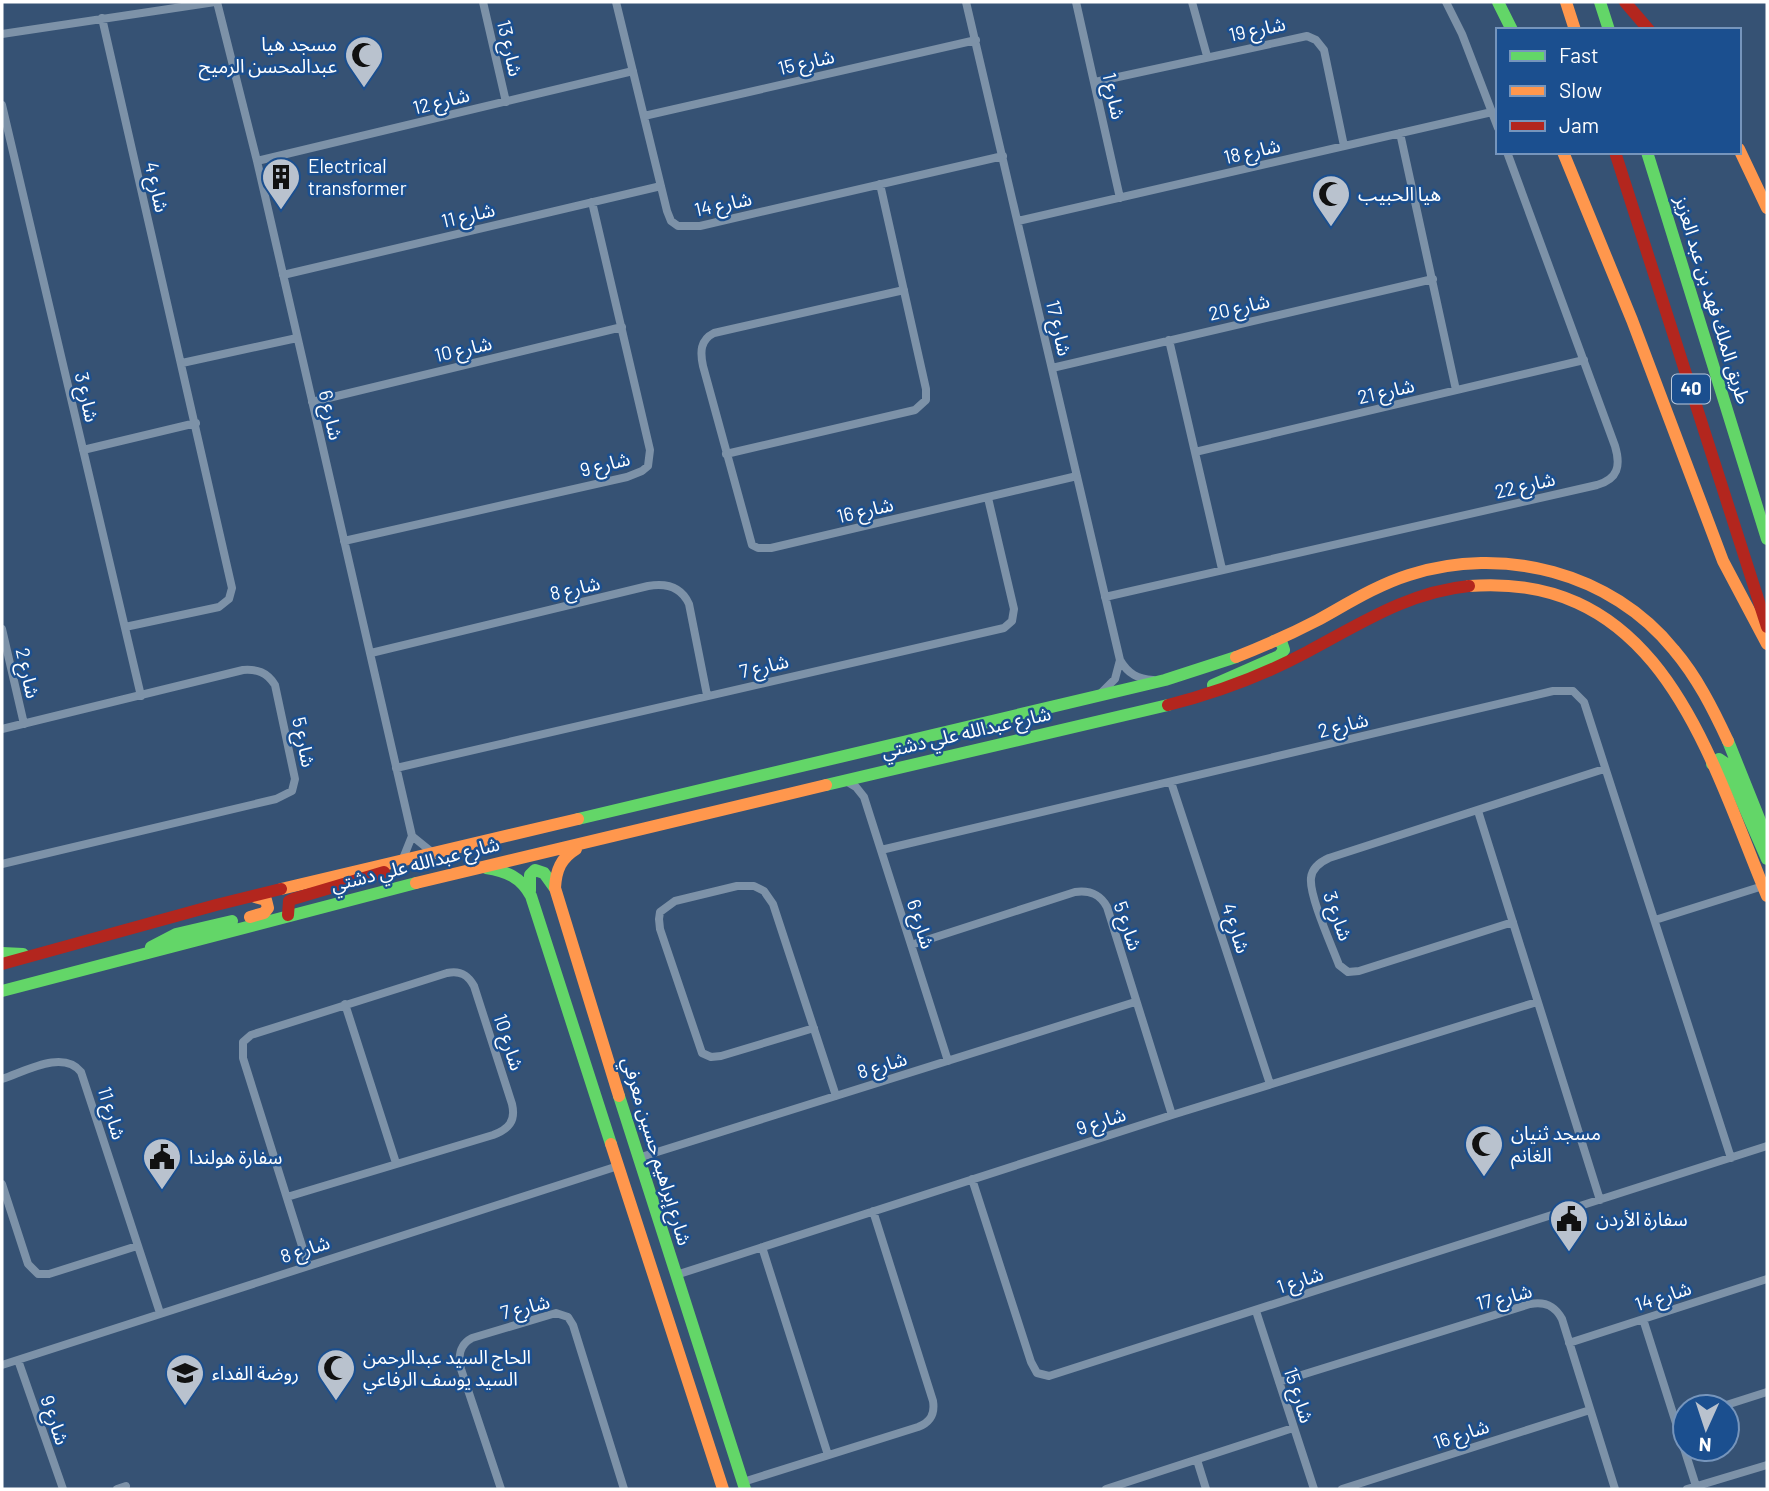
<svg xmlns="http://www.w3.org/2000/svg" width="1769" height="1491" font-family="Barlow,'Noto Sans Arabic',sans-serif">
<rect width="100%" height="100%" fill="#365274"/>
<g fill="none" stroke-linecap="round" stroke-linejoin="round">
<path stroke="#7d92a8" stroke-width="8" d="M217 2 257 161 412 836 402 861
M483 2 506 102
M616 2 667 211 671 221 678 226H700L1003 156
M966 2 1120 660C1128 674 1138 679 1153 680
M1076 2 1120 198
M1192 2 1207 56
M1446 2 1462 34 1498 128
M102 18 232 588 229 599 219 607 125 627
M2 34 215 2
M1095 82 1307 36 1316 40 1324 50 1344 146
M2 105 141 696
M644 116 976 40
M1400 133 1456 390
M257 161 633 71
M1018 221 1492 112
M283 275 661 186
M904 290 714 333C700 340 700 352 703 366L752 545 758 548H771L1077 476
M1169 340 1222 569
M182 363 297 338
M1052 368 1433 279
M312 402 622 327
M83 450 196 423
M1195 452 1584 360
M726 454 915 410 926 400V389L880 184
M344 541 627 477 642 471 648 466 650 450 592 202
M1105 597 1597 485C1618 479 1621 466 1615 446L1507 152
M2 629 24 724
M371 653 648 586C665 583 681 586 689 604L707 695
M1101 693 1115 679 1120 660
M2 729 243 670C257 669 267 672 275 685L295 779 292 791 276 799 2 864
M396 768 1004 628 1012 621 1014 609 988 498
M846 781 856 787 864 797 948 1061
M1171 782 1270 1084
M1478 811 1600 1200
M412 836 433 853
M881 850 1553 691H1573L1584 702 1731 1158
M1655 920 1763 886
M1513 922 1359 971 1348 972 1339 965C1332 946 1309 896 1311 878 1312 868 1320 862 1329 858L1604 769
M911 945 1075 892C1090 890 1100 894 1107 907L1172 1115
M345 1004 396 1163
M814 1028 721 1056 711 1057 702 1053 660 929 659 919 660 912 675 901 737 886H754L764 891 773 904 836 1096
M2 1079C24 1072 63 1049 81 1072L160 1313
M638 1158 1135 1002
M972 1179 1031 1362 1037 1373 1049 1376 1767 1146
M2 1184 28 1264 38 1274H49L137 1246
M287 1197 493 1135C509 1129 516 1121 512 1104L474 986C468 975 460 970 447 973L251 1035 243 1042V1058L308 1265
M762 1247 828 1455
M676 1275 1172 1115 1537 1002
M1256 1311 1314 1489
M1643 1319 1696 1486
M1569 1343 1767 1279
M18 1360 63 1489
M2 1365 618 1166
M1279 1382 1530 1304C1545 1301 1555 1306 1562 1319L1615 1489
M1720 1407 1767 1392
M1197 1460 1206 1489
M743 1482 918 1427C931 1422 935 1414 933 1401L873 1211
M117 1489 126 1486
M501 1489 461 1369C458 1356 459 1345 472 1338L556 1313 568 1317 573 1325 624 1489
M1106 1489 1293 1428
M1342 1489 1590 1410
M1687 1489 1767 1465"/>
<path stroke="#63d668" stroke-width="12" d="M1498 2 1512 30
M1600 2 1609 30
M1647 152 1767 539
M1213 685 1279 656 1284 650 1281 641H1274
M1728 741 1767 838
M1712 764 1719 759 1725 763 1767 859
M826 785 1168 705
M578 819 1165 680 1236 657
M486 868C506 871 521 877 531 896L611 1144
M530 891V875L535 870 544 873 554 887
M151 947 176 934 232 921
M2 953 23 954
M2 991 416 883
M619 1096 745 1489"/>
<path stroke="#ff974d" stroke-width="12" d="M1566 2 1575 30
M1739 149 1767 208
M1563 152 1632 320 1723 561 1767 644
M1469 586C1661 571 1708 754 1767 896
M1236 657C1264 646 1291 634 1318 620 1347 604 1377 585 1409 575 1503 545 1611 572 1674 650 1697 677 1713 709 1728 741
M576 849C561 858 556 870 555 888L619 1096
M416 883 826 785
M281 889 578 819
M250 917 264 913 268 908 266 900 255 897
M611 1144 723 1489"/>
<path stroke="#b3261e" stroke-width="12" d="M1625 2 1649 30
M1615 152 1767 627
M1168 705C1216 693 1264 675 1307 652 1360 624 1408 592 1469 586
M288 915 289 901 293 899 384 872
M2 964 216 905 281 889"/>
</g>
<defs>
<symbol id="mosque-pin" viewBox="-11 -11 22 30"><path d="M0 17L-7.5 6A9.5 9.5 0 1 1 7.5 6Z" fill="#b9c2ce" stroke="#1b4f8f"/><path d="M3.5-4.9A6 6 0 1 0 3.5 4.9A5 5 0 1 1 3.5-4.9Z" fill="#111"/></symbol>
<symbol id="building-pin" viewBox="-11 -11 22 30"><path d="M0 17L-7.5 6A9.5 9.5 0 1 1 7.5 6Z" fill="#b9c2ce" stroke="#1b4f8f"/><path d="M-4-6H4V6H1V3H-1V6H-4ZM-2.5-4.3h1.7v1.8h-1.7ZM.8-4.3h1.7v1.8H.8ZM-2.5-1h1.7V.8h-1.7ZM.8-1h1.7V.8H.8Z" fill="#111"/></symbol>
<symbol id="civic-pin" viewBox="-11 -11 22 30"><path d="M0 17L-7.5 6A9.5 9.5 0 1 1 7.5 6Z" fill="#b9c2ce" stroke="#1b4f8f"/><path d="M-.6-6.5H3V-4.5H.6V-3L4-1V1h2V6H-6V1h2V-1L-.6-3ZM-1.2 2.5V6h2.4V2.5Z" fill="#111"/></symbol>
<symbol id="school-pin" viewBox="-11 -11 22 30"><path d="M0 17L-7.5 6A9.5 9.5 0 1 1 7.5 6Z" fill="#b9c2ce" stroke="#1b4f8f"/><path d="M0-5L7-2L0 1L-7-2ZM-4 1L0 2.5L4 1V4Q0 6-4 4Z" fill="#111"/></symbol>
</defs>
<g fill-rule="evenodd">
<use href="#mosque-pin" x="342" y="33" width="44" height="60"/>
<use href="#building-pin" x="259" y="155" width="44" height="60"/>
<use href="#mosque-pin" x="1309" y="172" width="44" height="60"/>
<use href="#mosque-pin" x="1462" y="1122" width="44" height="60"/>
<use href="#civic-pin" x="140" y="1135" width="44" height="60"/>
<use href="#civic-pin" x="1547" y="1197" width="44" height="60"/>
<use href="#mosque-pin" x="314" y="1346" width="44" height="60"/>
<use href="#school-pin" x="163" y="1351" width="44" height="60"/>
</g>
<g text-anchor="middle" stroke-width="5" stroke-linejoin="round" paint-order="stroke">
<rect fill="#1b4f8f" stroke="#bbcadd" stroke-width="2" x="1672" y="374.5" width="38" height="29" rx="5"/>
<g font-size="18" font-weight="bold" fill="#fff">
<text x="1691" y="395">40</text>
</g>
<g font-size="19" fill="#fff" stroke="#1b4f8f">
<text transform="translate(1257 29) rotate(-12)" y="7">شارع 19</text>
<text transform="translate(510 48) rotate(77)" y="7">شارع 13</text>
<text transform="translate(806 62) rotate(-13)" y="7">شارع 15</text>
<text transform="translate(1114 96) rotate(78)" y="7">شارع 1</text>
<text transform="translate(441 101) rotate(-14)" y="7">شارع 12</text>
<text transform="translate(1252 151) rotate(-13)" y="7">شارع 18</text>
<text transform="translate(157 187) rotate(77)" y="7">شارع 4</text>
<text transform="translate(723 204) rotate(-12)" y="7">شارع 14</text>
<text transform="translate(468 215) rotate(-13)" y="7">شارع 11</text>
<text transform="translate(1713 300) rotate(73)" y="7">طريق الملك فهد بن عبد العزيز</text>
<text transform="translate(1239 307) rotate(-13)" y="7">شارع 20</text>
<text transform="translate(1059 328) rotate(77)" y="7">شارع 17</text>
<text transform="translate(463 349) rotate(-13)" y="7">شارع 10</text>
<text transform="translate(1386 391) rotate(-13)" y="7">شارع 21</text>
<text transform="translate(87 397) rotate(77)" y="7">شارع 3</text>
<text transform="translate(331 415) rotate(77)" y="7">شارع 6</text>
<text transform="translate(605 464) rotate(-14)" y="7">شارع 9</text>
<text transform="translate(1525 485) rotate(-13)" y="7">شارع 22</text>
<text transform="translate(865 510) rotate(-13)" y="7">شارع 16</text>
<text transform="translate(575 588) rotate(-13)" y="7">شارع 8</text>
<text transform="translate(764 666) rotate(-13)" y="7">شارع 7</text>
<text transform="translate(28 673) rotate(77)" y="7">شارع 2</text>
<text transform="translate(1343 725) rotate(-14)" y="7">شارع 2</text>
<text transform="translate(966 732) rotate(-13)" y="7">شارع عبدالله علي دشتي</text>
<text transform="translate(304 742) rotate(78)" y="7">شارع 5</text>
<text transform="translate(415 864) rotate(-14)" y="7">شارع عبدالله علي دشتي</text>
<text transform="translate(1338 916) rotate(70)" y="7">شارع 3</text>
<text transform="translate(921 924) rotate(72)" y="7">شارع 6</text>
<text transform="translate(1128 926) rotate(71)" y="7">شارع 5</text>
<text transform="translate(1236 928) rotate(72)" y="7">شارع 4</text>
<text transform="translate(509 1042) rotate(72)" y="7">شارع 10</text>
<text transform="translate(882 1065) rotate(-17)" y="7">شارع 8</text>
<text transform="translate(112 1113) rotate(73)" y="7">شارع 11</text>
<text transform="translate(1101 1121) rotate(-18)" y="7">شارع 9</text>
<text transform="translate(657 1151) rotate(73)" y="7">شارع إبراهيم حسين معرفي</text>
<text transform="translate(305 1249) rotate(-18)" y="7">شارع 8</text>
<text transform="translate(1300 1280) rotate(-18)" y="7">شارع 1</text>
<text transform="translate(1663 1296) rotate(-18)" y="7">شارع 14</text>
<text transform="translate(1504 1297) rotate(-14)" y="7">شارع 17</text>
<text transform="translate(525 1307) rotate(-14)" y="7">شارع 7</text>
<text transform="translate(1299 1395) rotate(72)" y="7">شارع 15</text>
<text transform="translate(55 1420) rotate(71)" y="7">شارع 9</text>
<text transform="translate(1461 1434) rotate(-18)" y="7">شارع 16</text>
</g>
<g font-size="19" fill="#fff" stroke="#1b4f8f" text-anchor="start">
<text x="337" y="51" text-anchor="end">مسجد هيا<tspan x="337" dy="22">عبدالمحسن الرميح</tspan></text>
<text x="308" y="173">Electrical<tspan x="308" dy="22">transformer</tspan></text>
<text x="1358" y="201">هيا الحبيب</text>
<text x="1511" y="1140">مسجد ثنيان<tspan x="1511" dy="22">الغانم</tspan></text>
<text x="189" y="1164">سفارة هولندا</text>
<text x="1596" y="1226">سفارة الأردن</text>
<text x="363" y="1364">الحاج السيد عبدالرحمن<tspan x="363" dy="22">السيد يوسف الرفاعي</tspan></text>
<text x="212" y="1380">روضة الفداء</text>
</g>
</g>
<rect width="1769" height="1491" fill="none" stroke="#ffffff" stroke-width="7"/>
<rect x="1496" y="28" width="245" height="126" fill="#1b4f8f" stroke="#7695bc" stroke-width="2"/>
<rect x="1510" y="51" width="35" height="10" fill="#63d668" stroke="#7695bc" stroke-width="2"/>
<text x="1559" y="63" font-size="21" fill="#ffffff">Fast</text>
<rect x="1510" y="86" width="35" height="10" fill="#ff974d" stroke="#7695bc" stroke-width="2"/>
<text x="1559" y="98" font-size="21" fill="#ffffff">Slow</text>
<rect x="1510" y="121" width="35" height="10" fill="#b3261e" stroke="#7695bc" stroke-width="2"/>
<text x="1559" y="133" font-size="21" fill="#ffffff">Jam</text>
<g transform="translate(1706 1428) rotate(183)"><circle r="33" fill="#1b4f8f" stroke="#7695bc" stroke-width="2"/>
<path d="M0-5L12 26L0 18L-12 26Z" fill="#b9c2ce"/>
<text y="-10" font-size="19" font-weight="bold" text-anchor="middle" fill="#ffffff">N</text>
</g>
</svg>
